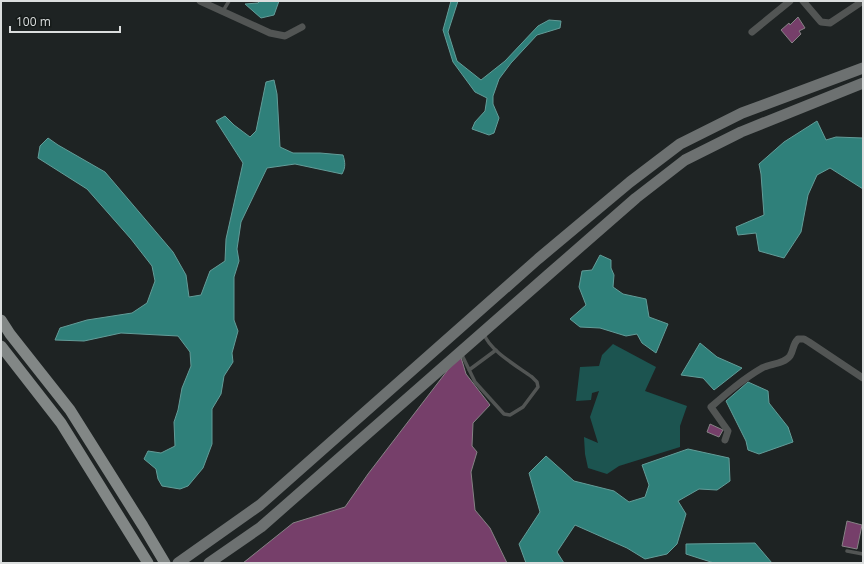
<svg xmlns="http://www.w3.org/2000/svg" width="864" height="564" font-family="'Open Sans',sans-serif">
<rect width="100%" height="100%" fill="#1e2323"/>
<path fill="#1c5450" d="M613 344 656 367 645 391 687 406 680 426V447L619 466 607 474 588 468 585 454 584 437 598 443 590 417 599 391 592 393 591 400 576 401 580 367 599 366 602 355Z"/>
<path fill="#2f807a" stroke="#639c98" d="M260 1H279L274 15 261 18 245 4 258 3Z
M451 1H458L448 32 457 61 481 80 505 61 538 26 549 20 561 21 560 28 537 35 511 63 499 79 493 96V104L499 118 494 133 489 135 472 129 475 122 485 111 487 98 475 92 453 62 443 30Z
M274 80 277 94 280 147 293 153H320L343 155C345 162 346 167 342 174L295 164 267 168 241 222 237 249 239 261 234 277V320L238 331 232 353 233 362 224 376 221 394 212 409V444L203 468 188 486 180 489 162 486 158 479 156 469 144 459 148 451 161 453 175 446 174 422 178 410 182 388 191 366 190 352 178 336 121 333 84 341 55 340 60 328 87 320 132 313 147 303 155 281 152 266 131 239 87 189 38 158 40 146 48 138 58 145 105 172 173 252 186 275 189 297 201 295 210 271 225 261 226 239 243 163 216 121 225 116 234 125 250 137 256 131 266 82Z
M817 121 826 140 836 137 863 138V189L830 168 817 175 808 195 801 232 784 258 759 251 756 233 738 235 736 227 764 215 761 174 759 164 784 142Z
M600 255 611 260V268L614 275 613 287 623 294 646 299 649 317 668 324 656 353 642 343 637 334 626 336 600 328 580 327 570 319 586 305 579 287 582 271 592 270Z
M700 343 717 357 742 368 714 390 703 378 681 375Z
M748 382 768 391 769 403 788 427 793 442 759 454 748 450 746 441 726 401Z
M688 449 729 458 730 481 717 490 699 489 678 501 686 514 677 544 667 554 645 559 627 548 575 525 557 552 564 563H526L519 544 540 512 529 473 546 456 574 481 614 491 629 502 645 497 649 485 642 465Z
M755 543 772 563H714L686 554V544Z"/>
<path fill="#763f6a" stroke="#868285" d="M798 17 805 28 799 31 801 34 792 43 781 30 789 23 790 25Z
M460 354 466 374 490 405 473 423 472 446 477 452 471 472 475 510 490 528 507 563H243L293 523 345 507 368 474Z
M710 424 723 430 719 437 707 432Z
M847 521 862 525 857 549 842 546Z"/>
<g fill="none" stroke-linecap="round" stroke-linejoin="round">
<path stroke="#525554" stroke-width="3.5" d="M223 11 229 1
M461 353 475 382 504 414 510 415 523 407 538 387 537 382 532 377C517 366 490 351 484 334
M469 370 496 350
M847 551 863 554"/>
<path stroke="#525554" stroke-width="7" d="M200 1 270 33 285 36 302 27
M803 1 821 22 830 23 863 1
M752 32 790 1
M725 440 728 431 711 407C727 393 743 379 762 368 770 364 784 364 790 356 794 350 792 345 798 339H804L809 342 863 378"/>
<path stroke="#6d7171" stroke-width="11" d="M178 563 260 505 538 259 630 182 680 144 742 113 863 68
M209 563 261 527 548 275 636 198 685 160 741 132 863 83"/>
<path stroke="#828786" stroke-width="11" d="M1 320 10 334 70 410 143 526 165 563
M1 346 61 423 148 563"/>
</g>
<rect width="864" height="564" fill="none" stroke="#dbdede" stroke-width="4"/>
<path d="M10 26v6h110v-6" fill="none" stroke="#dbdede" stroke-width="2"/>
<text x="16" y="26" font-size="12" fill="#dbdede" stroke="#151a19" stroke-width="3" paint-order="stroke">100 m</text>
</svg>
